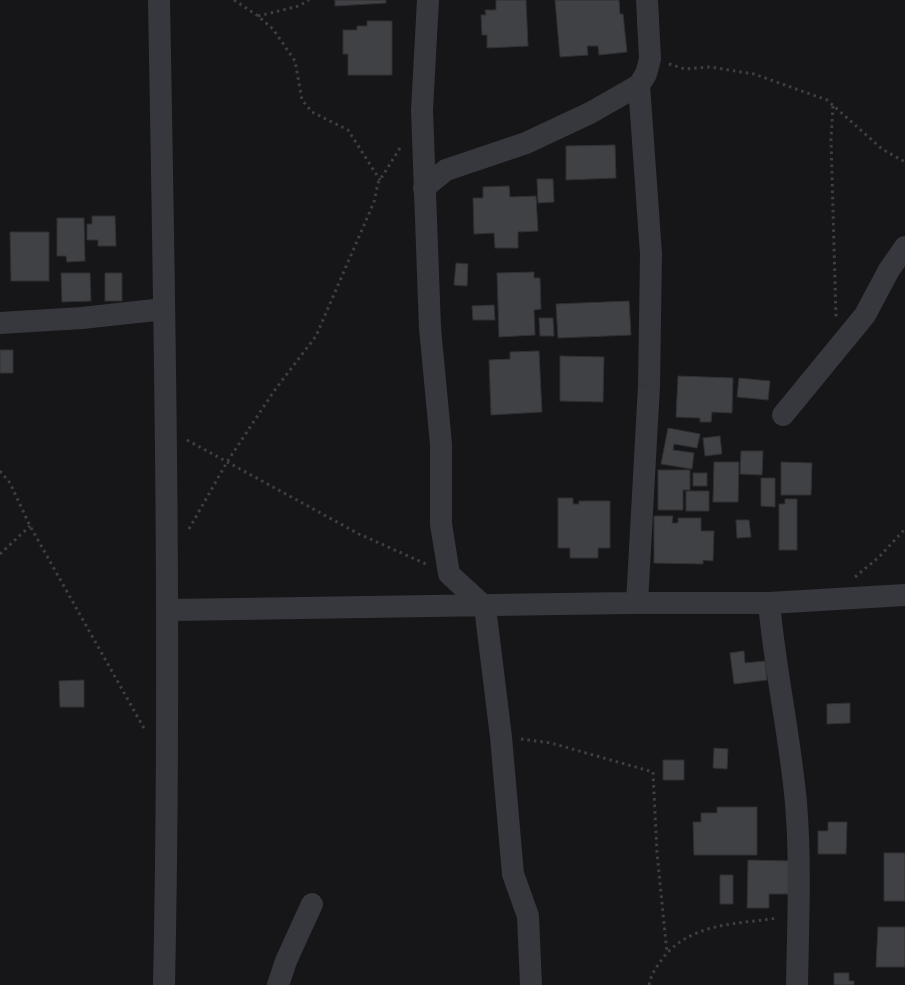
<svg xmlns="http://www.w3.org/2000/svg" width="905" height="985" font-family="Commissioner,sans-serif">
<rect width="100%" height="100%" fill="#161618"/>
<path fill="#404145" stroke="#303034" d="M335 0H386V3L335 6Z
M496 0H526L528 46 487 48V35H482L481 15H486L485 10H496Z
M555 0H619L620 14H623L627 52 599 55 598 46H587L588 55 560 57Z
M367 21H392V75H348V54H343V30H357V26H367Z
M615 145 616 178 566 180V146Z
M537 179H553L554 202 538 203Z
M509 186 510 197 536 196 538 231 518 232V248H495L494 233 474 234 473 198H483V187Z
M92 216H115L116 246H98V240H87V224H92Z
M57 218H84L85 261 67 262 66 256H57Z
M10 232H49V281H11Z
M456 263 468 264 467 286 454 285Z
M534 272V278H540L541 309 534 310 535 335 499 337 497 273Z
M61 273H90L91 301 62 302Z
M105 273H122V301H105Z
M629 301 631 335 558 338 556 304Z
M494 305 495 320H473L472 306Z
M539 318H553L554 336H540Z
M0 350H13V373H0Z
M539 351 542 412 491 415 489 360 510 359V352Z
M560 356 604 357 603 402 560 401Z
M678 376 733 378 732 413 712 412 711 422H700V418L676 417Z
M739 378 770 381 768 400 737 397Z
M668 428 700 434 697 448 674 444 673 450 694 453 692 469 661 464Z
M720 436 722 454 705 456 703 438Z
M741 451H763L762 475 740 474Z
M714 462H739L738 502H713Z
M781 462 812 463 811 495H781Z
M658 470H690V490H683V510H658Z
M693 473H707V486H693Z
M761 478H775V507L761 506Z
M686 491H709V511H686Z
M558 498H573V504H579V501H610V548H598V558H570V548H558Z
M785 499H797V550H779V504H785Z
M654 516H673L672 523H678V518H701V531H714L713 561 703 560V564L654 563Z
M736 520H749L751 537 737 538Z
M744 651 745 663 765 661 767 680 734 684 730 653Z
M84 680V707H60L59 681Z
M850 703V723L827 724V704Z
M714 748 728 749 727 769 713 768Z
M663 760H684V780H663Z
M717 807H757V855H694L693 822H701V813H717Z
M828 822H847L846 854H818V831H828Z
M884 853H905V901H884Z
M748 860 791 861 790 894H769V908H747Z
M720 875H733V904H720Z
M878 927H905V967H876Z
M834 973H849V981H854V985H834Z"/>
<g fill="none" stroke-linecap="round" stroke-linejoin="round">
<path stroke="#3d3f44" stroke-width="3" stroke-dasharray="2.5 4" stroke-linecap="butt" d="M234 0 258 16 273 29 295 61 302 100 312 112 348 130 380 180
M258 16 299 6 309 0
M669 64 685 69 710 67 754 74 827 100 882 149 905 162
M833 106 831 139 836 317
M187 440 359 534 426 564
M0 471 10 483 30 526 145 730
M189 529 227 462 274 391 316 336 374 202 378 183 402 145
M0 554 30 526
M855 577 879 557 905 529
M521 739 551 743 653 772 657 853 667 953
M649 985C651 974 657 966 663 958 690 923 737 924 778 918"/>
<path stroke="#37383d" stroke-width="22" d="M159 0C165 328 171 656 164 985
M428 0 422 110 430 328 441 444V524L449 574 485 607 501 737 513 874 528 916 531 985
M424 188 446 170 526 143 590 113 639 85 646 74 650 59 647 0
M0 323 82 318 164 309
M783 415 865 315 889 270 905 247
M637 603 649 386 651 254 639 85
M769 603C775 670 790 736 796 803 801 863 798 925 797 985
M169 610 629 603H769L905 595
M278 985 286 961 312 904"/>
</g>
</svg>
